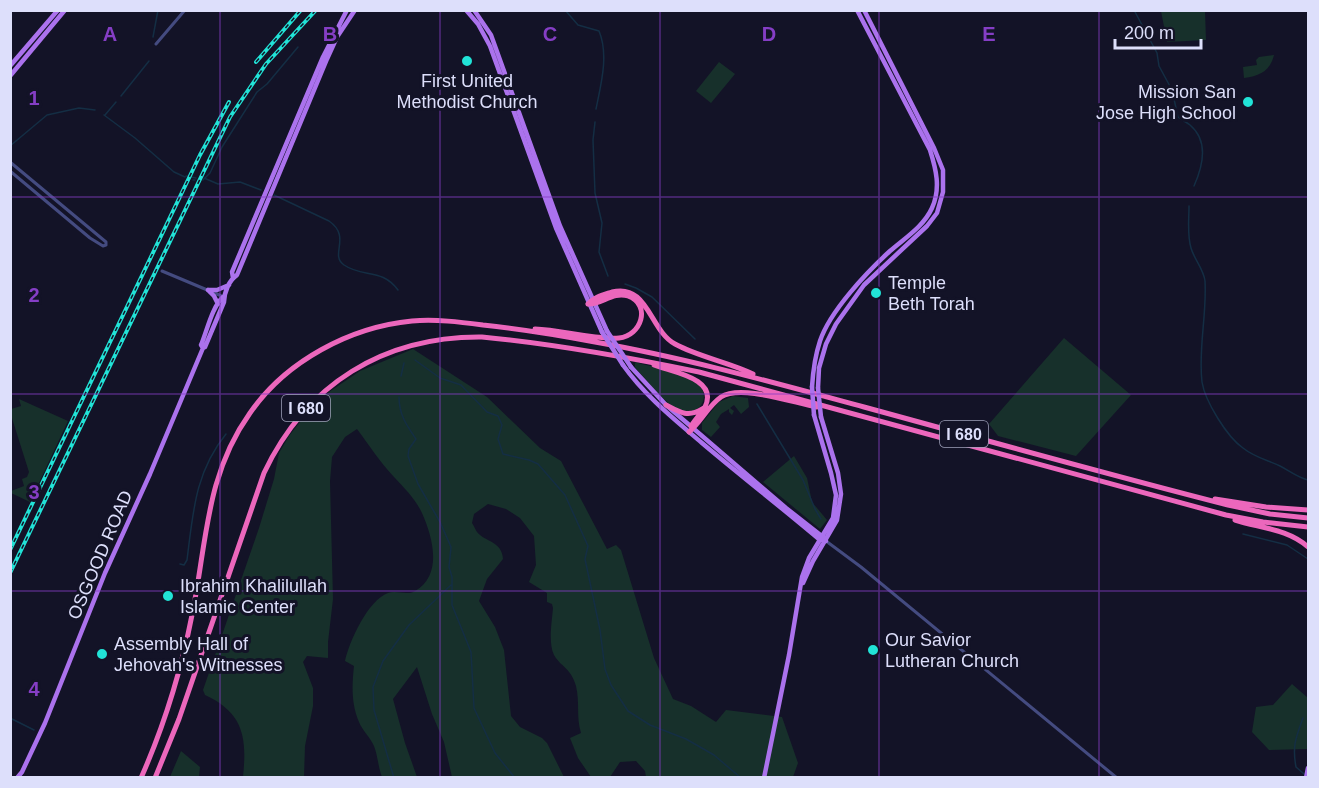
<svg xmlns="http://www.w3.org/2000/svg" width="1319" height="788" font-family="Arial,sans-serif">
<rect width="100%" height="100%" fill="#131327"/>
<path fill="#17302b" d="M1161 11H1205L1206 40 1167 42Z
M1274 55C1270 71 1260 76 1244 78L1243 67 1257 65 1256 60 1259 57Z
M719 62 735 74 711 103 696 91Z
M1064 338 1131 395 1076 456 998 436 989 424Z
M413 349 487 397 540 448 561 461 607 549 616 545 621 550 654 658 673 699 691 706 716 722 726 710 782 717 798 763 793 777H646L645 771 636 761 620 762 610 777H591L578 758 570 738 581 733C576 716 580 703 576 686 571 668 561 667 554 655 548 643 552 621 553 608L552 604 547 602V593L529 582 536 565 534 536 520 518 506 509 488 504 474 514 472 523C474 526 475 529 477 532 485 542 502 541 503 559L487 579 479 601 495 627 504 650 511 716 520 727 542 738 547 743 564 777H452L444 742 432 714 417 667 393 699 405 743 417 777H382C378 767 378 756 374 746 370 737 362 730 359 722 351 703 352 685 354 666L345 661C349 642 368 600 388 593 397 590 407 596 415 591 443 575 433 538 422 513 415 498 404 488 394 477 380 462 369 445 357 429L345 437 332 457 330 481 333 599 328 642V658L307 656 303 662 313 688V706L305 746 304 777H243C247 738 244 713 205 695L203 690 259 528 274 479 279 453 289 436 306 414 329 392 360 371Z
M635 362C652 367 678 372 693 380 715 392 700 420 679 410 664 403 651 384 639 372L635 367Z
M733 396 748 398 749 407 741 414 734 405 730 408 734 411 732 415 729 412V409L721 414 716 422 720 427 711 437 702 430V423L719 402Z
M19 399 68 421 30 502 11 493V491L24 486 22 479 27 477 29 472 11 415V409L21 406Z
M794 456 807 478 812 502 827 520 820 529 763 482Z
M1292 684 1308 698V742L1307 749 1269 750 1252 732 1256 707 1273 705Z
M181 751 200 767 199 777H170Z"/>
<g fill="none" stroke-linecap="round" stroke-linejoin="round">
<path stroke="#142e44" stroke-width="1.5" d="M565 10 578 25 599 31C609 55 601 84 596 109
M1134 10 1157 53 1159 66 1172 90 1178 117C1182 120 1186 122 1190 125 1209 141 1203 166 1194 186
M153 37 158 10
M121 96 149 61
M104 115 135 138 174 172 185 177
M105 115 116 102
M595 122 593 140 595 193 602 223 599 252 608 276
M10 146 47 115 79 108 95 110
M186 176H188
M191 177 196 178
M204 178 218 184 240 182 261 190
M193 180H195
M203 180 210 173 222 147 257 92 267 84 298 47
M274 195 329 221C352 237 329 255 344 265 363 278 382 268 398 290
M1189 206C1189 220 1187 235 1191 248 1194 259 1204 270 1205 281 1207 315 1198 349 1202 382 1205 401 1227 437 1243 448 1254 457 1267 460 1280 466 1290 471 1297 477 1308 480
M625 284 636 288 652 297 695 339
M415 360 440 378 461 385 487 412 498 416 502 425 498 439 503 454 529 460 538 464 565 495 588 546 585 559 600 630 605 669 611 685 628 711 650 725 686 739 714 755 741 778
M401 376 404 363
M399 397C399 415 407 426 416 439L409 449 408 456 418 484 440 522 451 547 449 567 452 577V605L471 652 474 708 495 753 515 778
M757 404 803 480 815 509 821 519
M1243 534 1287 545 1308 559
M180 564 184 565 187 560C193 513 195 472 226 434
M10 718 34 730
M1303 718C1296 737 1292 746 1296 767L1304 774
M394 778 374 710 373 687 383 661 409 625 451 585"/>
<path stroke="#444b80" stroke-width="3" d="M156 44 185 10
M10 162 106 242V245
M10 171 90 238 103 246 106 245
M162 271 224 297
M826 541 861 567 1117 778"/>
<path stroke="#ab72ed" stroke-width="4.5" d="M466 10 478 24 490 46 556 228 602 332
M474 10 491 35 560 226 607 331
M10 66 58 10
M10 76 65 10
M233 278 232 272 323 57 347 10
M208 290H217L229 285
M208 290 214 296 218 304
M203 348 201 345C207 331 212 307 223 297
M623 365C645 396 674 419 702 443 741 476 781 507 820 540L826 541
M631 367 666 405 786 508 823 537
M812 387C813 371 815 356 820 341 830 311 867 272 890 251 905 238 924 226 932 208 941 188 936 169 930 150L857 10
M818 388 819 368 826 344 836 324 864 285 927 226 937 213 943 192V170L934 148 864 10
M803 583 813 561 837 520 841 494 838 473 821 417
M17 778 22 772 45 723 105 573 150 474 203 348 205 347 224 302C224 293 229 280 237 275L327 59 337 37 355 10
M764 778 789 655 802 577 809 558 833 518 836 495 831 473 814 415
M1306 778 1308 768"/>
<path stroke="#ec67bc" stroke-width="5" d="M588 304C594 297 603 295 612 292 648 283 650 331 675 344 699 357 728 362 753 374
M535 329C562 330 593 340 619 338 641 336 652 305 628 296 613 291 601 305 588 304
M654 365C671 372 719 378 705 407 701 413 695 420 691 426
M666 405C679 412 688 418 702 409
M689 432C701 422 708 406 721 397 741 384 794 403 817 407
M1215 499 1266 507 1308 510
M1235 520C1260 528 1288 529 1308 547
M141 778C164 726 181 671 192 615 207 543 205 476 250 413 286 361 350 327 412 321 436 319 460 322 483 325 521 329 558 335 595 342 686 358 775 383 864 407 985 440 1106 474 1228 505L1270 514 1308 518
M155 778 179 719 264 473C306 384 384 336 482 337 555 344 627 357 699 372L1226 515 1263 522 1308 527"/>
<defs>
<path id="rail" d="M256 62 301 10
M10 550 200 155 229 102
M10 573 230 117 266 64 316 10"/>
</defs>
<use href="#rail" stroke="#21e3d7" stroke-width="4"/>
<use href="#rail" stroke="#131327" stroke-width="1.5" stroke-dasharray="4.5" stroke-linecap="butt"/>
<path stroke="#ab72ed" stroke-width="4.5" d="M607 331 631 367
M602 332 623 365
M812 387 814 415
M818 388 821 417"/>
</g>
<path fill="none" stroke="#853ec5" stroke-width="1.5" stroke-opacity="0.55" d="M220 10V778M440 10V778M660 10V778M879 10V778M1099 10V778M10 197H1308M10 394H1308M10 591H1308"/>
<g fill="#21e3d7" stroke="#131327" stroke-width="2">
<circle cx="467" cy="61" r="6"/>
<circle cx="1248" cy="102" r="6"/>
<circle cx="876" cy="293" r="6"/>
<circle cx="168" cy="596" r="6"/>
<circle cx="873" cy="650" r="6"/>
<circle cx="102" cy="654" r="6"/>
</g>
<g text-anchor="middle" stroke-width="6" stroke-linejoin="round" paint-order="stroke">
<g fill="#131327" stroke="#a0a2bb" stroke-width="1.5">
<rect x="282" y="395" width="48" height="26" rx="4.5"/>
<rect x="940" y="421" width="48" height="26" rx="4.5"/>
</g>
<g font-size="16" font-weight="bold" fill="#dddffb">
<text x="306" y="414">I 680</text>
<text x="964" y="440">I 680</text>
</g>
<g font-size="18" fill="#dddffb" stroke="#131327" text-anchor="start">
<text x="467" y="87" text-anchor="middle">First United<tspan x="467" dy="21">Methodist Church</tspan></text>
<text x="1236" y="98" text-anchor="end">Mission San<tspan x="1236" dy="21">Jose High School</tspan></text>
<text x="888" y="289">Temple<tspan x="888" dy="21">Beth Torah</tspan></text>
<text x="180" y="592">Ibrahim Khalilullah<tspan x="180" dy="21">Islamic Center</tspan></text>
<text x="885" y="646">Our Savior<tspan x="885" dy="21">Lutheran Church</tspan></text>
<text x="114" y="650">Assembly Hall of<tspan x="114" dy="21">Jehovah's Witnesses</tspan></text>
</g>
<g font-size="18" fill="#dddffb" stroke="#131327">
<text transform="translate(100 555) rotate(-67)" y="6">OSGOOD ROAD</text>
</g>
</g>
<g font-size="20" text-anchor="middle" font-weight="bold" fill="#853ec5" stroke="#131327" stroke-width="6" stroke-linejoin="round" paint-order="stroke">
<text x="110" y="41">A</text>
<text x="330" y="41">B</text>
<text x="550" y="41">C</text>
<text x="769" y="41">D</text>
<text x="989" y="41">E</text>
<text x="34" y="105">1</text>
<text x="34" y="302">2</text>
<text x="34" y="499">3</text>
<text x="34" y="696">4</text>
</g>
<rect width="1319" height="788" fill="none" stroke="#dddffb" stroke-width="24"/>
<path d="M1115 39v9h86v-9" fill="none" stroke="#dddffb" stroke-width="3"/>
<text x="1124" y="39" font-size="18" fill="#dddffb" stroke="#131327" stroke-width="4.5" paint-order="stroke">200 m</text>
</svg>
